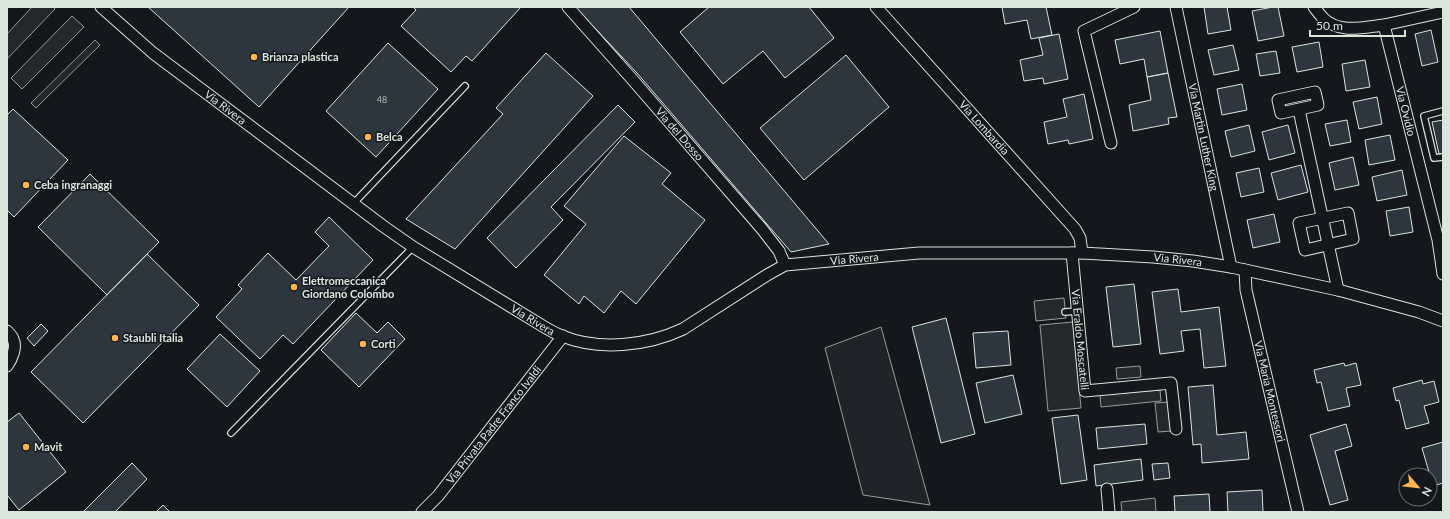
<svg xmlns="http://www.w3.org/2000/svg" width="1450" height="519" font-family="Lato,sans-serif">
<rect width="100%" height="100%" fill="#14181c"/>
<path fill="#202428" stroke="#939e99" d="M881 327 930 505 863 495 825 348Z"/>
<path fill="#24282b" stroke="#939e99" d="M32 7H53L55 9 7 59V34Z
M72 16 84 27 22 89 11 78Z
M95 40 100 45 36 108 31 103Z
M1064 298 1066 318 1036 321 1034 301Z
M1073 322 1081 408 1048 411 1040 325Z
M1140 366 1141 377 1117 379 1116 368Z
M1160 390 1161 401 1101 407 1100 395Z
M1170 402 1172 431 1158 432 1155 403Z
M1155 498 1156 512H1122L1121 502Z"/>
<path fill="#2c363c" stroke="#d8e6dc" d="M148 7H349L259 107Z
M413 7H521L472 61 466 56 451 72 401 26 416 10Z
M575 7H629L829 244 791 252 637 73Z
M709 7H809L834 38 785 78 763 51 723 84 680 32Z
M1002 7H1046L1052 35 1031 39 1027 20 1005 24Z
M1204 7H1227L1231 30 1208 34Z
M1273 7H1278L1284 36 1258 41 1252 11Z
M1431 30 1438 62 1422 66 1415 34Z
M1160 31 1168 73 1147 77 1144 59 1120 64 1115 40Z
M1059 34 1068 79 1044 84 1043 78 1024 81 1020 60 1043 55 1039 38Z
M1319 42 1323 67 1297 72 1292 47Z
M388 43 438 89 376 157 326 111Z
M1233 45 1239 70 1214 75 1208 50Z
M1276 51 1280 73 1260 76 1256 54Z
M546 53 593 96 455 249 406 219 503 114 496 108Z
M846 55 889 107 804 180 760 128Z
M1365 60 1370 87 1346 91 1342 64Z
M1168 73 1177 117 1168 118 1169 124 1133 131 1129 105 1151 100 1147 77Z
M1242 84 1247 110 1222 115 1217 89Z
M1084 94 1093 139 1069 144 1068 140 1048 144 1044 122 1067 117 1063 99Z
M1377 97 1382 124 1359 129 1353 102Z
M618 105 635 122 551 207 563 220 516 268 487 238Z
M13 109 68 160 14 217 7 210V115Z
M1347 120 1351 142 1330 146 1325 124Z
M1443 120V153L1439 154 1432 122Z
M1249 125 1255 151 1231 157 1225 131Z
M1288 125 1295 153 1269 160 1262 132Z
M1390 135 1395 160 1369 165 1365 140Z
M624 136 671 173 662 184 705 220 636 304 621 291 604 313 584 296 579 304 544 275 586 224 564 206Z
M1353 157 1359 185 1335 190 1329 163Z
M1301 165 1308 192 1278 200 1271 173Z
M1259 168 1264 192 1241 197 1236 173Z
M1402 170 1407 195 1377 201 1372 177Z
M90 174 159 242 107 295 38 227Z
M1409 207 1413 232 1390 236 1386 211Z
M1274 214 1280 242 1253 248 1247 220Z
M329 217 373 260 293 344 283 335 260 359 216 317 242 289 238 285 268 253 296 280 329 246 315 232Z
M147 254 199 305 83 423 31 372Z
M1134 284 1141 344 1113 347 1106 287Z
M1178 289 1181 312 1219 307 1226 366 1204 368 1200 329 1181 331 1184 351 1160 354 1152 292Z
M356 313 377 333 388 322 405 339 359 387 321 350Z
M946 318 975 434 941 443 912 327Z
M41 324 48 331 34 346 27 338Z
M1008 331 1011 365 976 368 973 333Z
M220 334 260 371 227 407 187 369Z
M1344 363 1345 366 1356 363 1361 385 1346 388 1350 406 1328 411 1321 382 1317 383 1314 370Z
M1013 375 1022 414 985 423 976 383Z
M1422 380 1423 384 1434 381 1439 402 1424 406 1429 423 1406 429 1399 400 1396 401 1393 388Z
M1213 385 1217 435 1246 432 1249 459 1202 463 1201 444 1193 445 1188 387Z
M19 413 66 472 19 510 7 495V422Z
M1078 415 1087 480 1061 484 1052 418Z
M1145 424 1147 444 1098 449 1096 428Z
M1346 424 1352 446 1335 451 1348 500 1330 505 1310 435Z
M1443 442V483L1433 486 1422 448Z
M1141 459 1143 480 1096 486 1094 465Z
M132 463 147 479 115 512H83Z
M1168 463 1170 478 1154 480 1152 464Z
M1262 490 1263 512H1228L1227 492Z
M1209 494 1210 512H1175L1174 496Z
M163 505 170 512H156Z"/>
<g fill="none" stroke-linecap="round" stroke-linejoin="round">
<defs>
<path id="lane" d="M1443 111 1424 116 1434 158 1443 157
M353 204 465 86
M1065 312 1077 311
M231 433 413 247"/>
<g id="street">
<path id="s1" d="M101 7 153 53 383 226 413 247 546 328C551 331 557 334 562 336 599 351 647 346 683 329L767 275 785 265 919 253H1082L1153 257 1193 261 1231 267 1338 290 1419 312 1443 321"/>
<path id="s2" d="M568 7 632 79 762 229 779 251 785 265"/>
<path id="s3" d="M876 7 1075 229 1080 238 1082 253"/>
<path id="s4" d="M1176 7 1231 267"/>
<path id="s5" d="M1314 7C1317 11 1321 16 1324 19 1341 34 1364 27 1384 25L1438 240 1443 274"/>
<path d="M1384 25 1443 12"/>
<path d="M1315 92 1318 105 1281 113 1278 100Z"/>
<path d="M1299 110 1338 290"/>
<path d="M1111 143 1084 31 1134 7"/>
<path d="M1348 213 1353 239 1305 250 1299 223Z"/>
<path id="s6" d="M1072 253 1085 391 1171 383 1176 429"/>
<path id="s7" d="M1245 270 1246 290 1298 512"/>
<path d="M7 331C9 333 12 336 13 339 17 347 12 359 7 366"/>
<path d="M1107 489 1109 512"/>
<path id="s8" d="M422 512 438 496 563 336"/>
</g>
</defs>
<use href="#lane" stroke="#d8e6dc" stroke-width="8"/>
<use href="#street" stroke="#d8e6dc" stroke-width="13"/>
<use href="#lane" stroke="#14181c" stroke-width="5.5"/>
<use href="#street" stroke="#14181c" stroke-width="11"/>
</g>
<g fill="#ffb74d" stroke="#14181c" stroke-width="1.5">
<circle cx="254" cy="57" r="4"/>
<circle cx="368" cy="137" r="4"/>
<circle cx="26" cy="185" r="4"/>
<circle cx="294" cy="287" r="4"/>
<circle cx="115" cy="338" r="4"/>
<circle cx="363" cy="344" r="4"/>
<circle cx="26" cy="447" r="4"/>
</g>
<g text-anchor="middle" stroke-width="3" stroke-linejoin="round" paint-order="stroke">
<g font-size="9" fill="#adbab4">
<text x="382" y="103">48</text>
</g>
<g font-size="11" font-weight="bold" fill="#d8e6dc" stroke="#14181c" text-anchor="start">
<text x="262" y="61">Brianza plastica</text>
<text x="376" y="141">Belca</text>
<text x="34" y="189">Ceba ingranaggi</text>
<text x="302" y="285">Elettromeccanica<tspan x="302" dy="13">Giordano Colombo</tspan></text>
<text x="123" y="342">Staubli Italia</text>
<text x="371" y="348">Corti</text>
<text x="34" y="451">Mavit</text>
</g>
<g font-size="11" fill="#d8e6dc" stroke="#14181c">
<text dy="4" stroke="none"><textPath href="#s1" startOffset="160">Via Rivera</textPath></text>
<text dy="4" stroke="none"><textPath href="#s5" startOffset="167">Via Ovidio</textPath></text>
<text dy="4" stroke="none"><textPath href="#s3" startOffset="162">Via Lombardia</textPath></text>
<text dy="4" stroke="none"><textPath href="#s2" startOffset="169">Via del Dosso</textPath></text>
<text dy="4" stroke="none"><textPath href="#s4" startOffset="133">Via Martin Luther King</textPath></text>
<text dy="4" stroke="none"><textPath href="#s1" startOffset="882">Via Rivera</textPath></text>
<text dy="4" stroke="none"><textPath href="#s1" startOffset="1206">Via Rivera</textPath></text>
<text dy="4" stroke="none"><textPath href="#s1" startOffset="534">Via Rivera</textPath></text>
<text dy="4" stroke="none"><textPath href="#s6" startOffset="87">Via Eraldo Moscatelli</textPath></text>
<text dy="4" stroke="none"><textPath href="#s7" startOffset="124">Via Maria Montessori</textPath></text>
<text dy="4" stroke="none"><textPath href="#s8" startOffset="113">Via Privata Padre Franco Ivaldi</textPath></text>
</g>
</g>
<rect width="1450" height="519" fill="none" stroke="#d8e6dc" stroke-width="16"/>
<g transform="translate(1418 487) rotate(118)"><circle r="19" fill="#14181c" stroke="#626a69"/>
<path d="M0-3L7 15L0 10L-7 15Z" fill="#ffb74d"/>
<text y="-6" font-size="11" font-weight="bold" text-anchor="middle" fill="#d8e6dc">N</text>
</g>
<path d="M1310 30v6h95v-6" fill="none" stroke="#d8e6dc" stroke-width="2"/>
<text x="1316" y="30" font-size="12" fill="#d8e6dc" stroke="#14181c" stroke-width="3" paint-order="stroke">50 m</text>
</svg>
